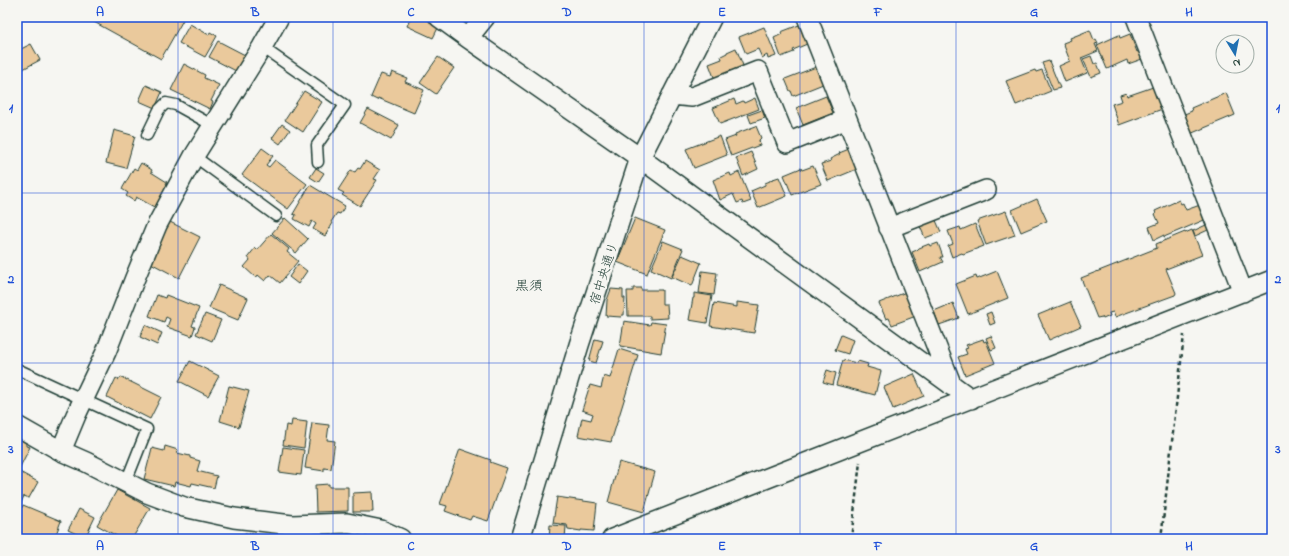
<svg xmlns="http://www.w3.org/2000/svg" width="1289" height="556" font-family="'Indie Flower','Klee One',sans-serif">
<rect width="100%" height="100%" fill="#f6f6f2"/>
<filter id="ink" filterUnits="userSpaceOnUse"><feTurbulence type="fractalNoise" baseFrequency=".025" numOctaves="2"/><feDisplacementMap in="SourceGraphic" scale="8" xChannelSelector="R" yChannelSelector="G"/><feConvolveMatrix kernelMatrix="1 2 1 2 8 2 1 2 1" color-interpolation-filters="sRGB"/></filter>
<g filter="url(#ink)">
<path fill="#eac99c" stroke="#1f3d34" d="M85 17H179L183 20 161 59Z
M411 17H421L439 26 433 38 407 26Z
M190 24 209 35 210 32 217 36 205 57 179 43Z
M799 25 807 44 793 50 794 52 781 57 774 38 782 34 781 32Z
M764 27 776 56 768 59 767 55 762 58 758 49 746 54 739 37Z
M1090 30 1094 40 1096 39 1098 43 1095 44 1098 51 1081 58 1087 73 1065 82 1059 66 1070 61 1063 43 1071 40 1070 38Z
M1130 34 1137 52 1141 50 1145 58 1128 64 1127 60 1107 69 1097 45 1119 35 1120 38Z
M218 41 245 55 236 71 209 57Z
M31 44 40 60 23 69 17 57V51Z
M736 48 744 68 715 80 709 64 722 59 721 56 727 53V52Z
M1091 56 1094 64 1097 63 1101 73 1091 77 1083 59Z
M438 57 454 68 436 94 420 83Z
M1049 61 1060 88 1053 90 1042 63Z
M184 64 205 75 204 78 219 85 211 101 213 102 210 109 171 90Z
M816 67 823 84 793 96 791 91H790L785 79Z
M1035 70 1036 72 1042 70 1051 91 1016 105 1006 81Z
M392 72 407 78 405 82 424 90 414 113 378 98 377 100 371 97 381 74 390 77Z
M146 85 162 92 155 108 139 101Z
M1156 86 1165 108 1119 125 1112 104 1122 101 1120 95 1126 93 1127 96Z
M304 91 322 102 303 132 285 120Z
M1226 93 1235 115 1190 134 1182 115 1192 111 1191 108Z
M826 96 833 113 803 125 796 108Z
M755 98 759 109 720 124 713 108 734 99 736 104 743 101 744 103Z
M368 109 399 125 391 140 360 123Z
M762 110 765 118 751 123 748 115Z
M282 124 290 130 280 144 272 138Z
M756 126 761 138 759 140 760 145 731 156 725 140 736 136 735 134Z
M114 130 135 136 126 168 106 163Z
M720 136 727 155 694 168 686 149Z
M262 148 273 156 266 165 269 167 275 160 307 184 288 209 242 175Z
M849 149 857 169 828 181 821 164 831 161 830 159 840 154 839 153Z
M751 152 758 169 743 176 736 158Z
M365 161 380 170 374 179 377 180 360 206 342 195 344 193 338 190 351 170 355 172 358 168 360 169Z
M141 163 152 170 151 172 167 182 166 184 169 186 156 208 136 197 134 201 126 196 128 193 122 189 134 168 137 170Z
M813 166 821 184 792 195 784 175 801 168 802 170Z
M316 168 324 173 318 182 310 177Z
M739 172 751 201 743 204 742 201 737 203 733 194 720 200 713 180 730 173 731 176Z
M779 177 787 196 758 208 751 191 765 185V183L770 181V180Z
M310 185 345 206 340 214 337 213 331 222 333 223 325 236 313 229 316 224 312 221 309 227 294 219 296 215 293 214Z
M1037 199 1047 221 1021 232 1012 210Z
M1179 200 1181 204 1183 203 1186 210 1203 204 1209 218 1164 237V235L1154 240 1149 227 1159 223 1155 214H1156L1155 211Z
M1006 211 1015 235 986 245 977 221Z
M285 218 308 239 296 253 272 233Z
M635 218 665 230 647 274 617 262Z
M935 218 941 232 925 238 919 224Z
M168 221 200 237 179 278 147 261Z
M975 224 984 246 963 254 962 253 952 257 948 246 953 244 948 231 960 227 961 230Z
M1206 225 1208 230 1195 236 1193 231Z
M1192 230 1202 255 1166 269 1176 293 1175 295 1115 317 1113 312 1109 313 1110 316 1103 319 1102 317 1097 318 1081 278 1157 248 1156 244 1185 232V233Z
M271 234 289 249 287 252 298 261 280 283 270 275 265 281 258 275 256 278 244 267 250 260 248 257 255 248 257 250Z
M663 241 683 249 671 278 651 269Z
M938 243 943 257H940L943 262 920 272 912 252 917 250 919 248 929 244 930 246Z
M682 255 701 263 692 286 672 277Z
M298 264 307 271 298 284 289 277Z
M702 271 717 273 714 295 699 293Z
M997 271 1008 298 968 314 956 284 976 276 977 279Z
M219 285 248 298 238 320 209 308Z
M633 288H641V290H662V304H667L668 318 650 319V316H628L627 291H633Z
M611 289 623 290V298H625L624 315H622L621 317 606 316 607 300Z
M906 292 916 316 892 325 889 318 886 319 879 303Z
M694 293 712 296 707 323 689 320 693 298H694Z
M157 295 165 298 166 295 199 308 192 326 195 327 192 336 167 327 170 319 166 317 164 322 149 316Z
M737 302 759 305 754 333 710 326 714 303 737 307Z
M1070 302 1081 326 1049 340 1038 315Z
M953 303 959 318 939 325 934 311Z
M991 312 995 323 990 325 986 314Z
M205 314 221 320 212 341 196 334Z
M624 321 650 325 651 322 666 324 661 353 620 346Z
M145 325 162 333 157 345 140 337Z
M841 335 853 340 848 354 835 350Z
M991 336 996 348 991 350 986 338Z
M595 339 603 341 596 363 589 361Z
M983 339 984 342 986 341 995 363 965 375 958 357 967 354 965 349 968 348 966 345Z
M619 349 638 355 611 442 578 436 582 418 591 420 593 414 582 410 590 385 601 388 604 376 610 378Z
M843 360 857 363 858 361 868 364 867 367 881 371 875 395 836 385Z
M190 361 219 376 208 396 179 381Z
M827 370 836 373 833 385 823 382Z
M914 374 924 396 893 409 884 387Z
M121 377 161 397 150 419 107 397 116 378 119 380Z
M229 386 249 391 239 427 220 421Z
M292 420 307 422 304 448 283 445 286 425 291 426Z
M312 423 329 425 327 440 335 441 331 469 324 468V471L305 468Z
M17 438 26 443V446L30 447 18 471 38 482 29 498 24 496 17 512Z
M165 446 178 450 177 453 190 456V458L200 461 197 471 217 476 214 488 192 483 191 486 175 482 174 486 144 479 152 448 164 451Z
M283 447 304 450 301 475 279 472Z
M460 449 491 460 490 462 507 468 488 521 472 516 470 520 445 511 447 506 440 504Z
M619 462 655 472 644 512 608 502Z
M329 484V487H348V511L316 512 315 485Z
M117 490 150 508 132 539H122L97 525Z
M372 492 373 512H353V493Z
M557 497 597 503 594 531 581 530V531L568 529 567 525 553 523Z
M23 505 61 521 55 537 58 538V539H32L25 536 24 538 17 535V519Z
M79 509 95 517 85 538 68 530Z
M550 525 566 526 565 539H549Z
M245 533 266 536 265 539H244Z"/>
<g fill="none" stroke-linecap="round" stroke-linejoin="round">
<defs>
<path id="lane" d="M262 47 345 105 317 145 318 162
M147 135 159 110 166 103 176 105 212 125
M194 156 276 216
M17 369 147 429 126 482"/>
<path id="street" d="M439 17 468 38 640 158 971 399
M807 17 952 386
M1136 17 1243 292
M468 38 485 17
M672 95 692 97 758 71 787 143 847 119
M889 228 986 190
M17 426 61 451 86 462 147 493 184 507 234 518 292 525 347 523 381 530 401 539
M61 451 76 415 106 352 135 278 157 225 194 156 262 47 279 17
M520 539 579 345 640 158 712 17
M612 539 1272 280"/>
</defs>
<use href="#lane" stroke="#1f3d34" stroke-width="13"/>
<use href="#street" stroke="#1f3d34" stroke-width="22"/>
<path stroke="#1f3d34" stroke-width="2.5" stroke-dasharray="4 3" stroke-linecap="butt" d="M851 539 860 462
M1161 539 1184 335"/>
<use href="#lane" stroke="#f6f6f2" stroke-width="10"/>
<use href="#street" stroke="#f6f6f2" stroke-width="19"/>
</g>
</g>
<path fill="none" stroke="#1d4ed8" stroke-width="1" stroke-opacity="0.55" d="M178 17V539M333 17V539M489 17V539M644 17V539M800 17V539M956 17V539M1111 17V539M17 193H1272M17 363H1272"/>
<g text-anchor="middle" stroke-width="4" stroke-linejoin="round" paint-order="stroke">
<g font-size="13" fill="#1f3d34" stroke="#f6f6f2">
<text transform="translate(603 273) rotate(-72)" y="5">宿中央通り</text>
</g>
<g font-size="14" fill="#1f3d34" stroke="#f6f6f2">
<text x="529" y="290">黒須</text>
</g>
</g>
<rect width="1289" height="556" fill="none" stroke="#f6f6f2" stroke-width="44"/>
<g transform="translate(1235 54) rotate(170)"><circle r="19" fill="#f6f6f2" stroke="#a0aca6"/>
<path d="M0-3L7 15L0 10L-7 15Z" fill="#1f6fb2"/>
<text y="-6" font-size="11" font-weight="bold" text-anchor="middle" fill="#1f3d34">N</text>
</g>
<rect x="22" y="22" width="1245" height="512" fill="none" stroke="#1d4ed8" stroke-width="1.5"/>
<g font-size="13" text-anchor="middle" font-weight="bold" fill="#1d4ed8">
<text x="100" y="16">A</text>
<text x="255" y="16">B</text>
<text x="411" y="16">C</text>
<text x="567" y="16">D</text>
<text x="722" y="16">E</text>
<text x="878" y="16">F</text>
<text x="1034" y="16">G</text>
<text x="1189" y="16">H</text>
<text x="11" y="112">1</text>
<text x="1278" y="112">1</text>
<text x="11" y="283">2</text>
<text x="1278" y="283">2</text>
<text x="11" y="453">3</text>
<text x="1278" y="453">3</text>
<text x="100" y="550">A</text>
<text x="255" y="550">B</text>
<text x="411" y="550">C</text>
<text x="567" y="550">D</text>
<text x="722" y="550">E</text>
<text x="878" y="550">F</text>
<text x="1034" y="550">G</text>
<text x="1189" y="550">H</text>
</g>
</svg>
